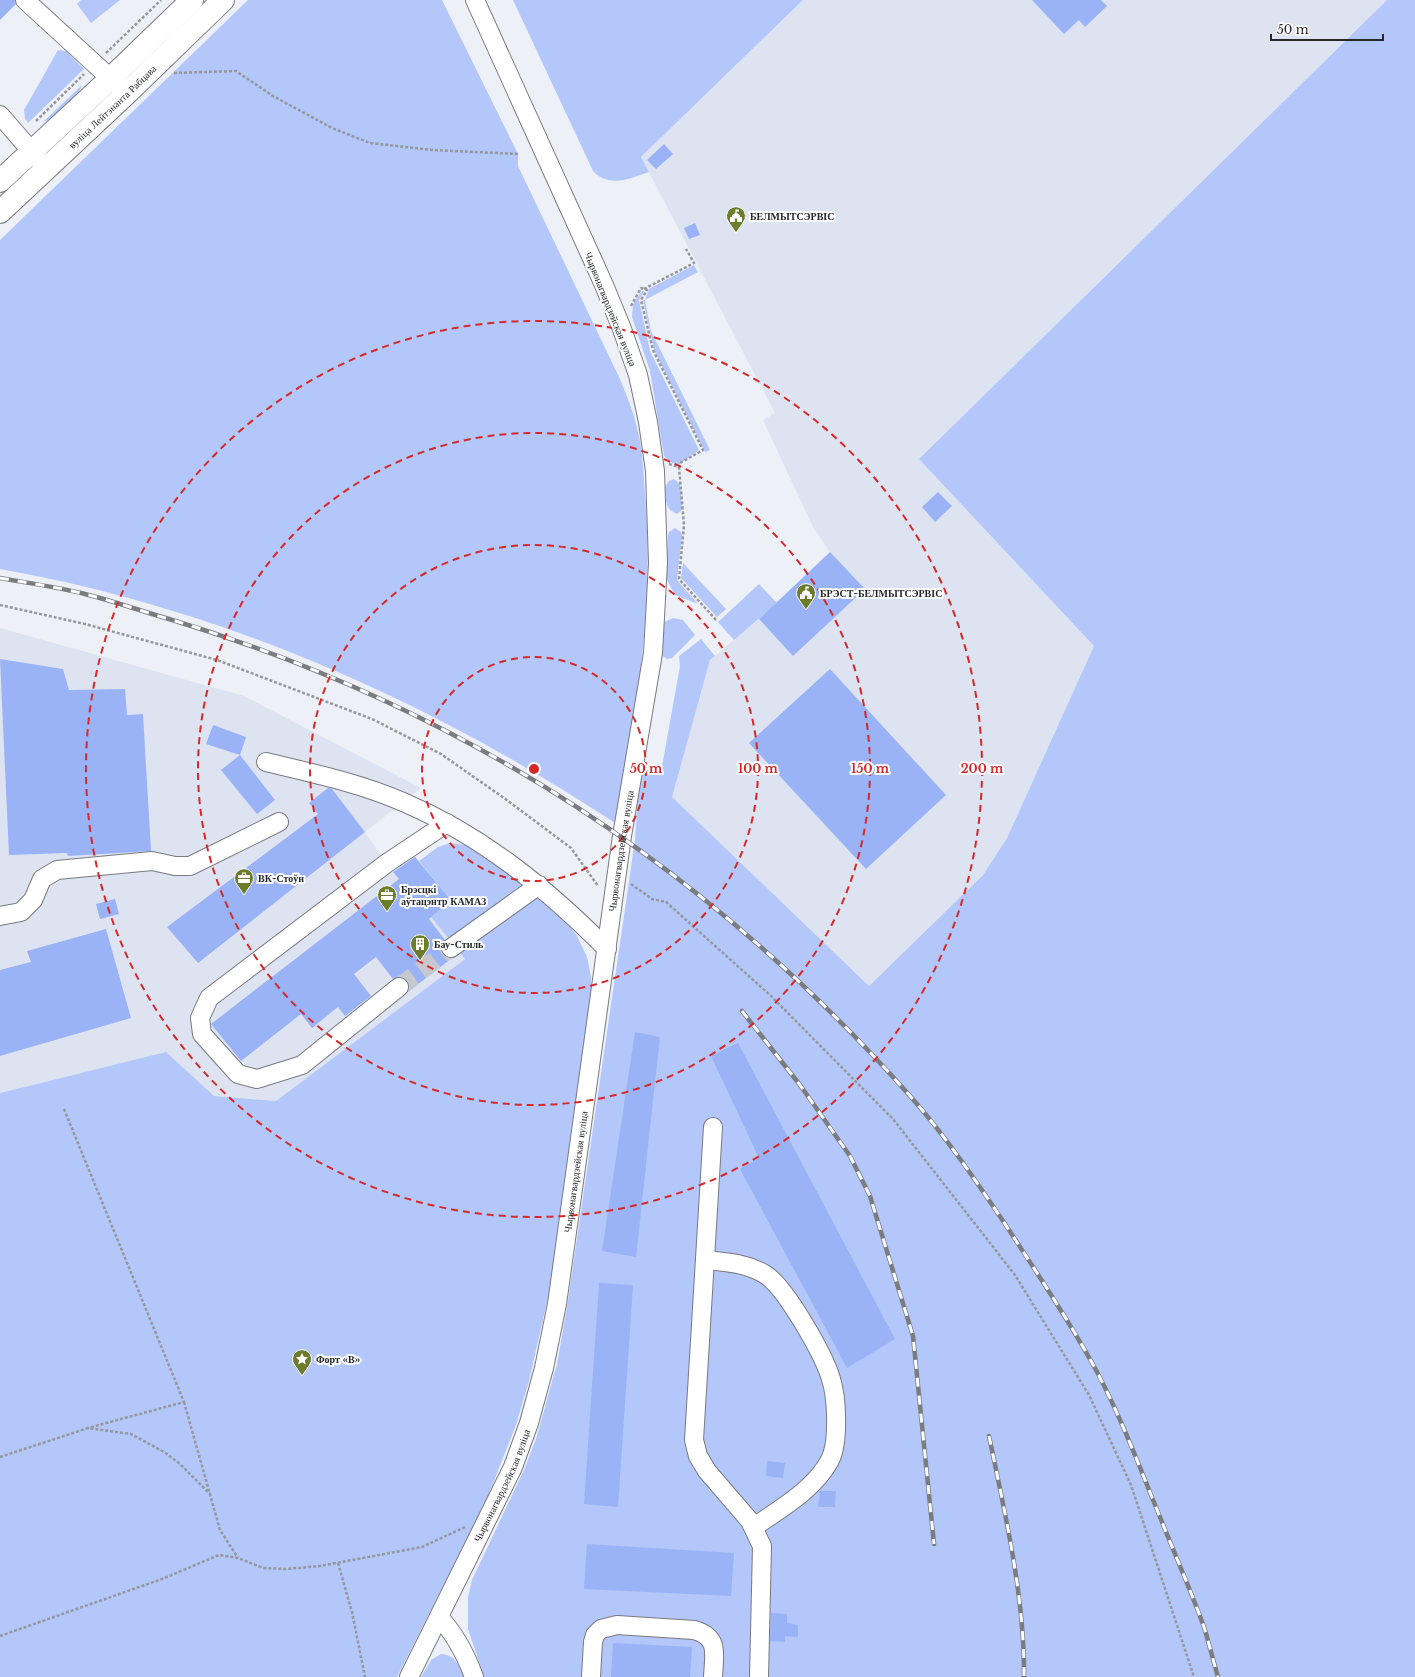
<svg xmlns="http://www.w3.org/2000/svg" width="1415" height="1677" font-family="'Libre Baskerville',serif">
<rect width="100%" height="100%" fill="#eef0f7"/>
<path fill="#dee3f1" d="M803 0H1387L919 459 1094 646 1007 838 983 875 869 986 671 797 710 660 759 619 830 552 813 527 763 420 775 413 641 157Z
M0 628 244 696 421 788 365 832 393 872 414 855 451 900 431 917 465 959 276 1101 214 1096 163 1053 0 1093Z"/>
<path fill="#b3c7fa" d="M81 0H120L91 23 77 4Z
M248 0H442L518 154V166L619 377C626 394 633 410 637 428 643 449 643 473 645 494 655 608 635 713 618 825 431 701 221 608 0 569V240Z
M513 0H803L641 157 649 172C629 179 609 188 593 171Z
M1387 0H1415V1677H484L468 1629V1597L472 1580 524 1470 536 1439 557 1364 567 1307 635 840 639 777 645 770 661 772 680 666 679 656 701 639 715 656 710 660 672 797 869 986 983 875 1007 838 1094 646 919 459Z
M58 50 66 51 84 69 28 123 25 119 24 110Z
M82 85C76 102 60 117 43 122Z
M694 265 698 272 645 300 651 331 710 450 705 452 654 350 643 300H645L649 289Z
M642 291H644L639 300 650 351 699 450 678 465 672 463 664 456 650 371 632 317 633 304Z
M674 479 680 484 682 510 677 514C664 509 666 498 665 487L669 481Z
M675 528 681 532 682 536 677 580 698 604 675 595 666 578 668 535 669 532Z
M683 563 726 609 717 617 681 578Z
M759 584 777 603 734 640 718 622Z
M673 618 683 620 695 635 672 658 667 659 660 654 664 622Z
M450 843 465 845 480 852 498 865 563 917 577 936 587 957 591 977 592 1004 549 1293 529 1381 516 1425 486 1501 397 1677H0V1093L166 1052 214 1096 276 1101 465 959 431 917 451 900 419 861 438 847Z
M441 1654C455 1655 459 1665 464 1677H421L431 1660Z"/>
<path fill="#9ab3f6" d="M0 0H15L16 4 0 20Z
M1032 0H1101L1107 6 1085 27 1079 20 1064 34Z
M664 144 673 154 656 169 647 160Z
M695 223 700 235 689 239 684 228Z
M938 492 952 506 935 522 922 507Z
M830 552 865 589 793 656 759 619Z
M0 659 63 669 69 690 125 689 127 715 143 714 151 851 68 856 67 853 9 855Z
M830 669 946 795 866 869 749 743Z
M213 725 246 737 240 755 206 744Z
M240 755 275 800 257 814 221 770Z
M328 788 332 789 365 832 198 963 167 927 318 814 309 803Z
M415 857 451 900 429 919 445 940 441 944 442 954 446 957 452 958 408 992 409 986 407 980 398 977 393 979 376 957 354 974 371 996 345 1016 338 1007 312 1028 301 1014 241 1061 211 1024 399 879 393 872Z
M115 899 119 914 100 919 96 904Z
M106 929 131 1018 0 1056V970L31 962 27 951Z
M635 1032 660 1037 636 1257 602 1251Z
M738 1043 895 1339 847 1368 740 1169 759 1158 711 1056Z
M599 1283 633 1285 618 1507 584 1504Z
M767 1461 785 1463 783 1478 766 1476Z
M820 1491H836L835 1507H818Z
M587 1544 734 1553 731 1596 584 1589Z
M771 1613 787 1614V1623L798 1625V1637L785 1636V1642L770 1641Z
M613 1643 692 1647 690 1677H611Z"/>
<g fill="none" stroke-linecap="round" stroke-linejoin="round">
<path stroke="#c6c8ce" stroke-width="18" stroke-dasharray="18 9" stroke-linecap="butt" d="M399 987 451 948"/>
<defs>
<g id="minor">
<path d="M25 0 120 87"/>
<path d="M0 115 40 161"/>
<path d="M266 762C312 773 359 783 403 802 483 836 546 888 607 949"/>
<path d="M0 916 21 912 33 900 42 879 57 870 152 861 175 866H190L279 822"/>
<path d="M451 948 539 885"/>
<path d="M399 987 302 1065 257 1079 238 1074 202 1034 200 1018 209 998 387 863 447 823"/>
<path d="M713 1127 694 1440 698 1456 707 1471 750 1521 762 1546 759 1677"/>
<path d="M705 1260C726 1262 747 1263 766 1275 786 1288 824 1355 831 1379 837 1398 839 1442 830 1460 814 1490 781 1508 754 1527"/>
<path d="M439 1617C455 1634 466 1655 474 1677"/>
<path id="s1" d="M409 1677 513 1467 529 1423 544 1368 557 1304 622 836 653 653 658 563 655 471 648 422 638 375 622 329 604 285 475 0"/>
<path d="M591 1677 593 1642 595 1635 601 1629 617 1625 694 1630C720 1637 714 1655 713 1677"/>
</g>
<g id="highway">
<path d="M0 181 110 79 192 0"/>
<path id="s2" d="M0 212 127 93 223 0"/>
</g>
</defs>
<use href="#minor" stroke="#787a80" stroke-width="20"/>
<use href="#highway" stroke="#787a80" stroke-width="24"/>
<path stroke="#95979c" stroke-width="2.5" stroke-dasharray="3 2" stroke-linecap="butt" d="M106 53 161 0
M174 73 236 71 273 96 332 128 370 143 432 150 518 154
M36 121 84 74
M644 289 694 263 686 249
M631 306 641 288 647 290 641 300 653 350 703 450 680 463 679 467
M669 464 679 467 684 525 679 579 717 621
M0 605 85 624 217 660 372 719 441 754 504 798 571 848 598 886
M631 884 652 899 666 902 770 995 893 1119 1015 1275 1089 1395 1131 1485 1194 1677
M64 1109 184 1402 88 1428
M184 1402 220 1530 238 1558
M0 1457 88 1428 131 1434 164 1452 180 1464 210 1494
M338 1563 352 1612 365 1677
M0 1636 162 1579 219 1555 238 1558 263 1568 286 1569 320 1566 422 1547 465 1527"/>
<use href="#minor" stroke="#fff" stroke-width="18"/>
<use href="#highway" stroke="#fff" stroke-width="22"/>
<defs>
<path id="rail" d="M0 578C28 583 57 587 85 594 113 601 141 611 169 619 462 707 708 868 911 1097 947 1138 979 1185 1009 1230 1039 1276 1070 1322 1096 1370 1122 1419 1141 1471 1162 1522 1176 1557 1191 1591 1204 1627 1209 1643 1213 1660 1218 1677
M742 1011 800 1085 850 1156 870 1196 913 1336 934 1544
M989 1436C1005 1513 1025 1599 1024 1677"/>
</defs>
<use href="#rail" stroke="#7b7c80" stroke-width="4.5"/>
<use href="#rail" stroke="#fdfeff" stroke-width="3" stroke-dasharray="9" stroke-linecap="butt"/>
</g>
<g fill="none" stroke="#d62828" stroke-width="2" stroke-dasharray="7 5">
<circle cx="534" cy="769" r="112"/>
<circle cx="534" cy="769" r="224"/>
<circle cx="534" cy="769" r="336"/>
<circle cx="534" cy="769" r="448"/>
</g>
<defs>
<symbol id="civic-pin" viewBox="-11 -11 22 30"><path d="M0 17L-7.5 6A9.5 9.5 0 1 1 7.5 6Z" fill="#6d7c2a" stroke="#fdfeff"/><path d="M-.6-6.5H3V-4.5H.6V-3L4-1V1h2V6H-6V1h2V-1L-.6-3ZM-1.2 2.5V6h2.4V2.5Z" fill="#fff"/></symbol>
<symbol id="office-pin" viewBox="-11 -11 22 30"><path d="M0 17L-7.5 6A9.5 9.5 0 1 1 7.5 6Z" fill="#6d7c2a" stroke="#fdfeff"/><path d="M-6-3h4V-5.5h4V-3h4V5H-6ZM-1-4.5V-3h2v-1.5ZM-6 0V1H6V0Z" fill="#fff"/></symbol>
<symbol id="building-pin" viewBox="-11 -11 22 30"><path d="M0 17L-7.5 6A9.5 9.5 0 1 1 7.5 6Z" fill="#6d7c2a" stroke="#fdfeff"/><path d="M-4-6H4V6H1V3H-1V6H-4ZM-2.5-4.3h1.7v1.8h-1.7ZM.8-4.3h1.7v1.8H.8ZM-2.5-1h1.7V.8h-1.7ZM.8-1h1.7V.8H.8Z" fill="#fff"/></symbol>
<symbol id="sight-pin" viewBox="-11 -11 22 30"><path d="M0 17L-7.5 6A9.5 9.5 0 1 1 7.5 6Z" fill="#6d7c2a" stroke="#fdfeff"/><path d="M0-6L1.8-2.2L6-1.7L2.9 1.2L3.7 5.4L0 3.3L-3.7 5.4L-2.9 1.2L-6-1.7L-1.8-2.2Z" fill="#fff"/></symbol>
</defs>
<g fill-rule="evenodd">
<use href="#civic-pin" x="725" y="205" width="22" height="30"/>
<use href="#civic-pin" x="795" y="582" width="22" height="30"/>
<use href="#office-pin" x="233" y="867" width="22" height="30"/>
<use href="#office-pin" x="376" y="884" width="22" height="30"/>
<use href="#building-pin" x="409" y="933" width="22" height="30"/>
<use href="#sight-pin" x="291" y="1348" width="22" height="30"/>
</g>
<g text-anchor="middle" stroke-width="4" stroke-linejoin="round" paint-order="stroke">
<g font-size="10" fill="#262729" stroke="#fdfeff">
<text dy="4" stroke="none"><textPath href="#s2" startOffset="154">вуліца Лейтэнанта Рабцава</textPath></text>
<text transform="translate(611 309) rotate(68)" y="4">Чырвонагвардзейская вуліца</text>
<text dy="4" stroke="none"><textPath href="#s1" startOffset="861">Чырвонагвардзейская вуліца</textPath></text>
<text dy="4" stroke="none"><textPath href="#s1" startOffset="537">Чырвонагвардзейская вуліца</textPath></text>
<text dy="4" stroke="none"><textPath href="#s1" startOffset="213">Чырвонагвардзейская вуліца</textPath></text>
</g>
<g font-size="10" font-weight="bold" fill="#262729" stroke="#fdfeff" text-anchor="start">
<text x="750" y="220">БЕЛМЫТСЭРВІС</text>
<text x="820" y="597">БРЭСТ-БЕЛМЫТСЭРВІС</text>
<text x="258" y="882">ВК-Стоўн</text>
<text x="401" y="893">Брэсцкі<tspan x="401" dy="12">аўтацэнтр КАМАЗ</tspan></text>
<text x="434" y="948">Бау-Стиль</text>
<text x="316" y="1363">Форт «В»</text>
</g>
</g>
<circle cx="534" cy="769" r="6" fill="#d62828" stroke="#fdfeff" stroke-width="2"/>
<g font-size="12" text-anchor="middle" font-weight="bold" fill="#d62828" stroke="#fdfeff" stroke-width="4" stroke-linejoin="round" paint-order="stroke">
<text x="646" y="773">50 m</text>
<text x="758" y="773">100 m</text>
<text x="870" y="773">150 m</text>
<text x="982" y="773">200 m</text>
</g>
<path d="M1271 34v6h112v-6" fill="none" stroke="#262729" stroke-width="2"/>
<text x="1277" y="34" font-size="12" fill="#262729" stroke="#fdfeff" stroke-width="3" paint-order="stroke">50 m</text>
</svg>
